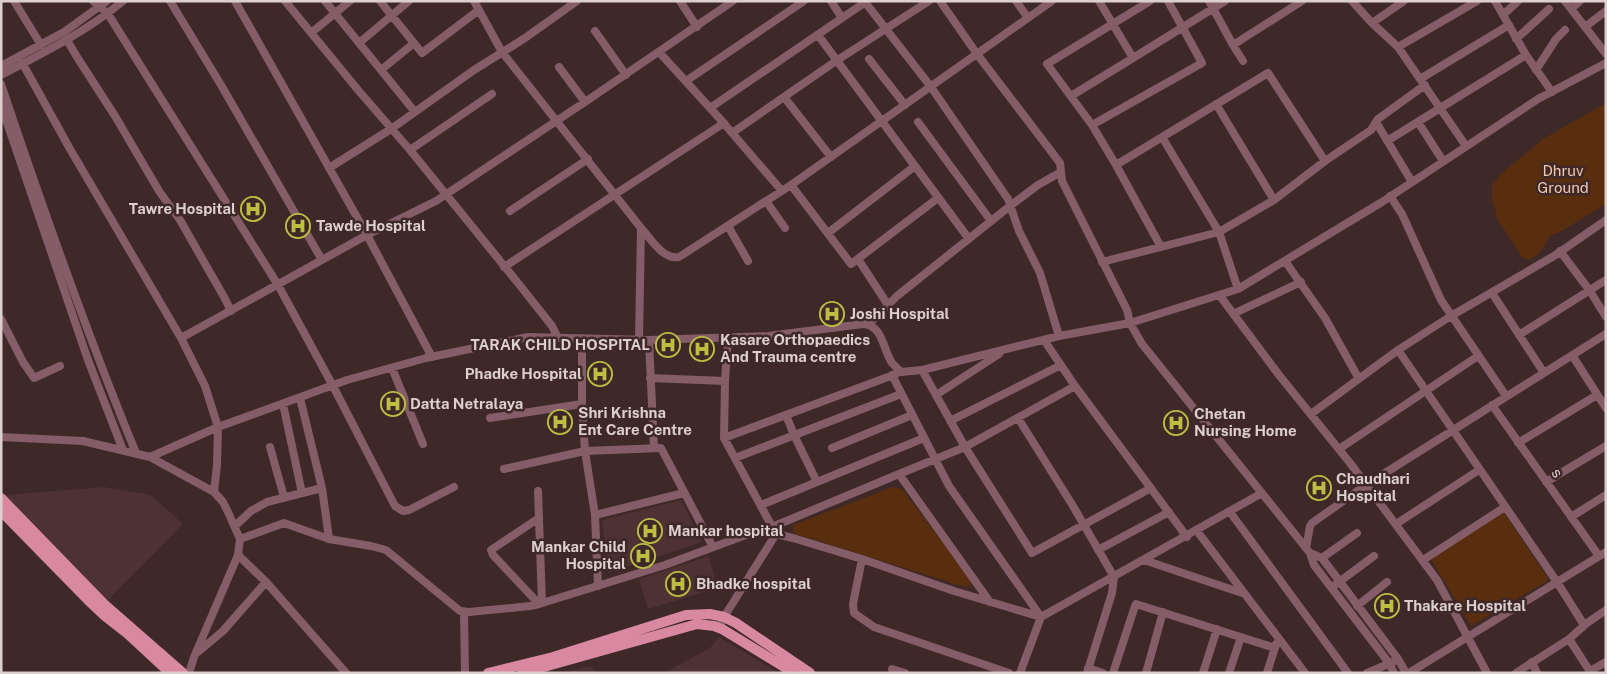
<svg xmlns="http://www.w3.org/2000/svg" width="1607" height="674" font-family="'Public Sans',sans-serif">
<rect width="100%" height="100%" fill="#3e2828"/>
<path fill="#4e3132" d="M104 487 151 495 183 524 107 601 4 495Z
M681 500 702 542 608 573 602 520Z
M709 556 717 588 648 609 639 579Z
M719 637 779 673H664L710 648Z
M591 666 597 673H562Z"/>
<path fill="#582e0e" d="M1606 103V204L1558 233 1551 235C1543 246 1540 258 1526 260L1522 257 1498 220 1492 198V186L1500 175 1543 139Z
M893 487 902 489 972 581 968 588 793 533V525Z
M1503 511 1549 580 1471 626 1431 559Z"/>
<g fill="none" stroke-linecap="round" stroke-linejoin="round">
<path stroke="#845d68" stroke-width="8" d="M14 1 41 45
M93 1 108 14 278 285 333 386 395 506 403 511 409 510 454 487
M170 1 221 85 322 260
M235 1 367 235 432 357
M285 1 358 90 410 150 518 283 552 326 558 338
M325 1 415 112
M380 1 422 53 479 10
M474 1 502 52 641 228 639 340
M680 1 697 27
M831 1 842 18
M940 1 977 54 1060 163 1062 181 1127 310 1130 323 1142 344 1310 553 1314 565 1389 663 1394 673
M1016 1 1028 18
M1150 1 1047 64 1092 125 1116 165 1161 247
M1209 1 1233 45 1302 1
M1352 1 1372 23 1404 1
M1495 1 1526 55 1552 92
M1565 1 1606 54
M865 2 931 87 1008 199 1019 231 1040 273 1059 336
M1571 9 1580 1
M1503 15 1518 1
M1372 23 1398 47 1466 146
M1585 27 1606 11
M595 31 626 75
M311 33 350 1
M818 35 969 239
M1516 39 1549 9
M67 40 77 57 115 116 159 191 180 220 224 297 231 311
M359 43 409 1
M1233 45 1243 61
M1398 47 1477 1
M659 52 721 120 782 191
M19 57 70 149 181 338 205 386 218 427 217 465 214 492
M1133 58 1225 1
M869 59 905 105
M1 66 64 32 107 1
M559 67 585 102
M381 70 414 43
M1536 70 1556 39 1565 30
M1 75C43 53 86 32 123 1
M1420 79 1509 25
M686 81 804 1
M1 84C43 209 86 332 136 453
M1071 96 1133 58 1099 1
M784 97 831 157
M1216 104 1274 200
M1 105 88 360 123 450
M710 108 867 1
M918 122 991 221
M1376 122 1412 182
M1418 122 1443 161
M1092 125 1202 63 1168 1
M732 133 836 61 929 1
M1162 137 1219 232 1238 289
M1387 141 1526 55
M410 150 492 94
M1116 165 1268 73 1325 161
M329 168 391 129 474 70 525 38 577 1
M791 185 851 264 938 198
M1390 196 1402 214 1441 300 1506 396
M766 201 785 228
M510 211 588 159
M728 226 748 261
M641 228C651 239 663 260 679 257L791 185 1052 1
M828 233 915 166
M1560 251 1590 291 1606 317
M858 259 888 305
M1285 261 1325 318 1359 379
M1102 262 1219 232 1274 200 1325 161 1371 130 1378 119 1425 85
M504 267 724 123
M1492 293 1544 373
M1220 296 1279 375 1350 463 1437 580 1487 673
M1233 314 1301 282
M1 319 23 362 34 378 60 366
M869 324 897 296 1010 206 1038 185 1061 172
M1519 335 1606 280
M181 338 367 235 436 201 585 102 733 1
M649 340 654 448
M1044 340 1075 386 1187 537
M1398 350 1451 316 1554 256 1606 220
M1572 355 1606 408
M392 368 423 444
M922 370 965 447 1032 553 1151 488
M892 375 949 486 1041 617 1020 673
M650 378 725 381
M936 395 999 354
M300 398 322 488 329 539
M283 404 302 493
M1492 405 1599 556
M1311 414 1398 350 1557 582 1584 625
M786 415 794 435 817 482
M490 418 582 404
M1018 418 1073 506 1114 577 1112 593 1087 673
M950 421 1061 365
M1 437 83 441 150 457 214 492 223 502 228 512 240 539 238 555 194 657 189 673
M724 438 896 374
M1518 443 1597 395
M270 447 284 497
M832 448 912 415
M1339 449 1478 356
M150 457 218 427 347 380 426 358 528 337 649 340 768 336 863 324C883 325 883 350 892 363 895 366 898 369 901 372L922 370 1059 336 1130 323 1238 289 1382 202 1538 99 1606 63
M735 458 901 394
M504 469 585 451 582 404V339
M1546 482 1606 446
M538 491 542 603
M761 505 924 438
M1230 512 1348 673
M595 515 684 493
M1571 517 1606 495
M539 518 491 550 493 555 539 604
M1396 524 1479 470
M235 526 251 511 267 502 322 488
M772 527 899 474
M1197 531 1305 673
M240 539 284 523 329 539 371 546 386 550 460 611 469 612 530 606 539 604 665 565 754 532 776 534 793 538 862 559 954 591 1041 617 1262 493
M1306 548 1310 526 1312 523 1366 485 1606 334
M1098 550 1169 512
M1310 553 1322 558 1398 659 1406 673
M238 555 266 582 346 673
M1322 558 1357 533
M862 559 853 604 854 613 874 627 1009 673
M1144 560 1245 594
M1423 560 1505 507
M1335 585 1374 556
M598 586 595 515 585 451 661 448 713 547
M990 602 899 474 965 447 1075 386
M1357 606 1387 582
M464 612 465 673
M719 628 724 617 776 534 724 438 725 381 728 337
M1569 639 1591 673
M198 652 223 631 266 582
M1532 662 1537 673
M1088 668 1103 673
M892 669 905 673
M1590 671 1606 662
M1113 673 1135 606 1136 604 1275 648
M1146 673 1163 612
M1203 673 1217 629
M1229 673 1241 637
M1267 673 1276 644
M1367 673 1393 662
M1409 673 1606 552
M1516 673 1569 639 1587 623 1606 610"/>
<path stroke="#d888a1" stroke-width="10" d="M1 498 104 604 183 673
M1 511 88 600 105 616 128 634 170 673
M488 673 553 657 686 615 710 614 724 617 736 623 810 673
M522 673 697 624 714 626 722 629 794 673"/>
</g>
<defs>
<symbol id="hospital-ring" viewBox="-11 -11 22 22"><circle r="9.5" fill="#3e2828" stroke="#bdbf43" stroke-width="1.5"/><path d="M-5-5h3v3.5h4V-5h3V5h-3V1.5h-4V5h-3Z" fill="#bdbf43"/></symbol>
</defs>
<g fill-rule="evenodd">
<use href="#hospital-ring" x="239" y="195" width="28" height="28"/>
<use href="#hospital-ring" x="284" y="212" width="28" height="28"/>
<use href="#hospital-ring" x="818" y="300" width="28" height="28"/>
<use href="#hospital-ring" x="654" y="331" width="28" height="28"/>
<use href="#hospital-ring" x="688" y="335" width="28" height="28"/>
<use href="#hospital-ring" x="586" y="360" width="28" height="28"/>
<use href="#hospital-ring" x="379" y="390" width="28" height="28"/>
<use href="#hospital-ring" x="546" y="408" width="28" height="28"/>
<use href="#hospital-ring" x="1162" y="409" width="28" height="28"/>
<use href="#hospital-ring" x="1305" y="474" width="28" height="28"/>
<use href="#hospital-ring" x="636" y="517" width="28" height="28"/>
<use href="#hospital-ring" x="629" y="542" width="28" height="28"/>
<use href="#hospital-ring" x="664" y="570" width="28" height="28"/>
<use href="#hospital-ring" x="1373" y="592" width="28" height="28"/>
</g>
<g text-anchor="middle" stroke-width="5" stroke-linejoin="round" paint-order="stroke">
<g font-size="15" fill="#f1c7ac" stroke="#3e2828">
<text x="1563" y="176">Dhruv<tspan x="1563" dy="17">Ground</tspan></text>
</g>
<g font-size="15" font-weight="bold" fill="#ddcfcf" stroke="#3e2828" text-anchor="start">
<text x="236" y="214" text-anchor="end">Tawre Hospital</text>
<text x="316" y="231">Tawde Hospital</text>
<text x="850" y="319">Joshi Hospital</text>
<text x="720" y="345">Kasare Orthopaedics<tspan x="720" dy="17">And Trauma centre</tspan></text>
<text x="650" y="350" text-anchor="end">TARAK CHILD HOSPITAL</text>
<text x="582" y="379" text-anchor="end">Phadke Hospital</text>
<text x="410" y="409">Datta Netralaya</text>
<text x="578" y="418">Shri Krishna<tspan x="578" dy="17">Ent Care Centre</tspan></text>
<text x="1194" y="419">Chetan<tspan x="1194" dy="17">Nursing Home</tspan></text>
<text x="1336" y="484">Chaudhari<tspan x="1336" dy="17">Hospital</tspan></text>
<text x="668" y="536">Mankar hospital</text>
<text x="626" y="552" text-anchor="end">Mankar Child<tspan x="626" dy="17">Hospital</tspan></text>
<text x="696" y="589">Bhadke hospital</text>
<text x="1404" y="611">Thakare Hospital</text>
</g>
<g font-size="15" fill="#ddcfcf" stroke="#3e2828">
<text transform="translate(1557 473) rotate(55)" y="5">s</text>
</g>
</g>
<rect width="1607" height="674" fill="none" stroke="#ddcfcf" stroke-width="5"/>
</svg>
